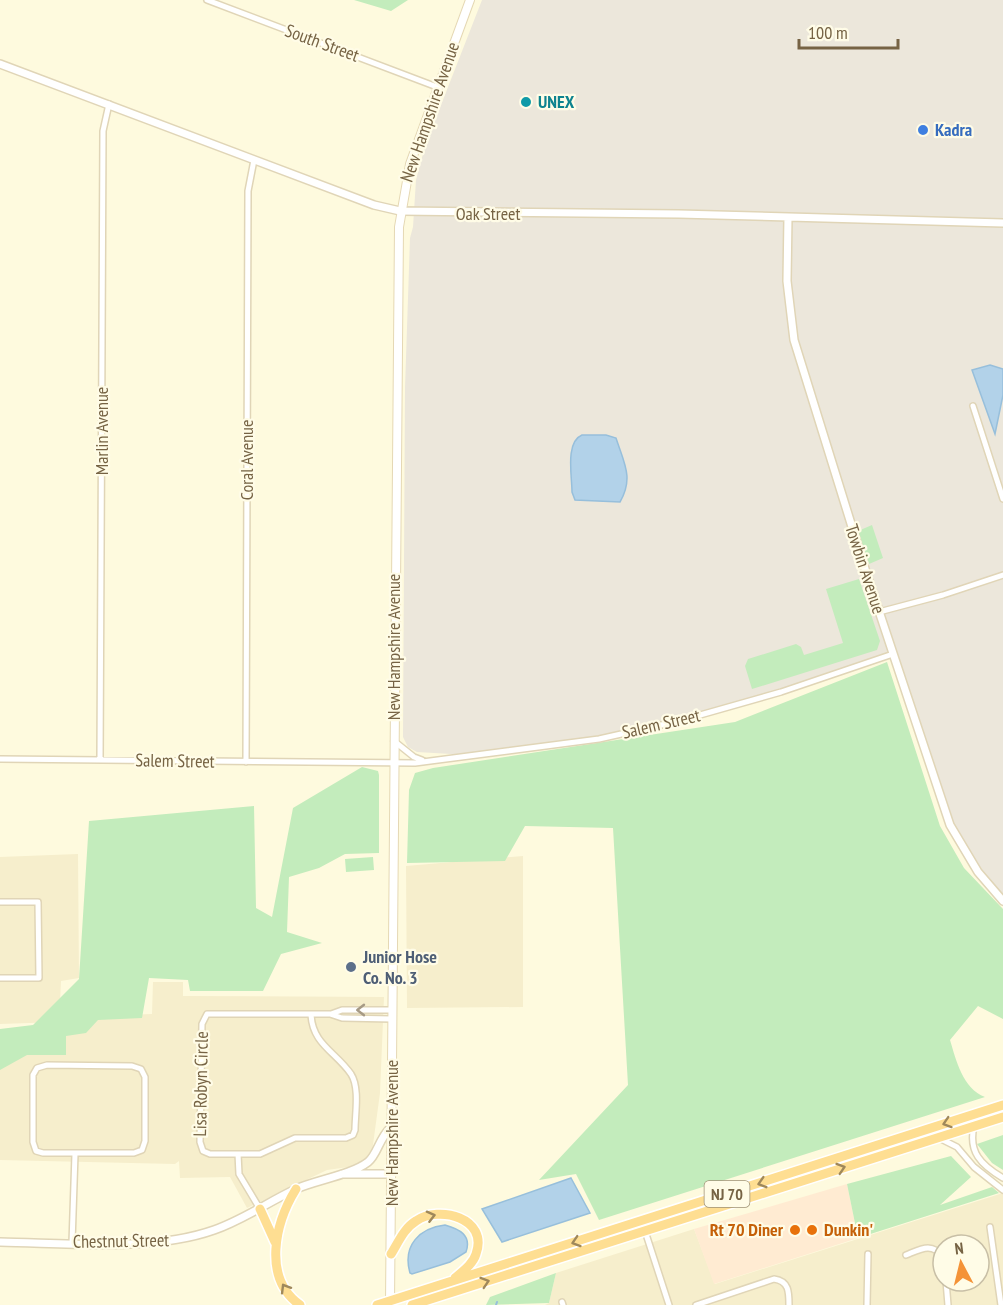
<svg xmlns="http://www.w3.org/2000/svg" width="1003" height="1305" font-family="'PT Sans Narrow',sans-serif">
<rect width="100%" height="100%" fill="#fefade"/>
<path fill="#f6eecc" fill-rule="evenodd" d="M78 854 79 978 61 981 59 1022 0 1024V857Z
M523 856V1007L407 1008 406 866Z
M153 982H183V996L384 997 380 1093 372 1152 363 1165 327 1170 247 1208 230 1177 180 1178 179 1161 175 1164 0 1160V1069L98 1016 152 1014Z
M1003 1193V1305H545L549 1303 556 1273 694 1229 715 1284ZM943 1245H979V1281H943Z"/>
<path fill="#ffebd2" d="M847 1184 858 1238 714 1284 694 1229Z"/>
<path fill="#ece7db" d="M482 0H1003V901L960 844 893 654 781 692 599 739 468 755 417 752 408 747 403 737 405 388 410 238 413 227 416 180 425 146Z"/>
<path fill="#c3ecbc" d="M354 0H408L391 11Z
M872 525 883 558 869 564 858 531Z
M859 579 880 641 877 650 752 689 745 666 748 659 796 644 801 647 804 655 843 643 826 589Z
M887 662 940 826 964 868 1003 909V1019L978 1006 950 1040C956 1060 963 1089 985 1097L599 1220 576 1174 539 1180 628 1085 613 828 525 826 505 861 407 863 409 790 415 773 433 768 735 722Z
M362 767 378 771 379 775V853L345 854 319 868 289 877 287 932 322 943 281 954 263 991H190L188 980 149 978 142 1018 98 1020 86 1033 66 1036V1055H27L0 1070V1029L33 1025 79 979 89 821 254 806 256 908 272 917 293 808Z
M373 857 374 870 346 872 345 859Z
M1003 1135V1170L992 1163 977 1144Z
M951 1156 971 1177 940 1205 992 1187 999 1193 858 1238 847 1184Z
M556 1273 549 1303 486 1305 490 1297Z"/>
<path fill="#b2d2e9" stroke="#97bfdb" stroke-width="1.5" d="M990 365 1003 369V395L995 434 972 370Z
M582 435H606L616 438C624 463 634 478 620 502L575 500 572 492C572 476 565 442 582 435Z
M571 1178 590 1213 502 1242 482 1209Z
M445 1225C459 1229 472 1235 466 1252L450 1262 412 1274 410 1273C402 1245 420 1228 445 1225Z"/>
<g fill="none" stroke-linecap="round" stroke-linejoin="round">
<path stroke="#97bfdb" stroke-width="2" d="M496 1305 497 1302"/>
<defs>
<path id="minor" d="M207 0 437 87
M973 406 1003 499
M879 612 943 595 1003 575
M394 741 414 757 422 760
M0 759 415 763 599 739 679 721 781 692 893 654
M100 760 103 131 109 104
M246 762 248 191 254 160
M0 902H38L39 978H0
M311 1014C312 1044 336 1052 351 1074 360 1088 355 1114 355 1130L353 1135 346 1138H295L260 1154H210L203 1151 200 1142 202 1024 207 1014H330L342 1018 392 1019
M331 1014 342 1010H392
M47 1065 132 1066 141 1069 145 1077V1141L142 1150 134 1153H43L36 1151 33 1142V1075L37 1068Z
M974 1126C968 1152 981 1165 1003 1178
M939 1138 957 1147 974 1167 1003 1190
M238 1154 239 1174 260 1209
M990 1227 1001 1305
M645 1231 669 1305
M72 1243 75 1154
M906 1255C921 1249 932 1242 943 1257
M946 1281 948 1305
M562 1302 563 1305
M696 1305 774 1279C789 1281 789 1292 789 1305
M867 1305 868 1254"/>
<path id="tertiary" d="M0 64 374 205 400 211 679 214 1003 223
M788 217 787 281 794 340 866 572 950 825 978 872 1003 901
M342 1174H390
M0 1242C66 1243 152 1252 214 1230 243 1220 268 1202 296 1189 316 1180 351 1175 368 1162 377 1155 379 1139 390 1128"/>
<path id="secondary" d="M390 1304 399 227 410 164 470 0"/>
<path id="trunk" d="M296 1189C275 1223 262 1278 300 1305
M260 1209 275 1242
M391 1254C398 1243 404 1228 416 1221 439 1205 489 1218 476 1254 473 1264 463 1271 455 1278
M377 1305 1003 1105
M412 1305 1003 1117"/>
</defs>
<use href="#minor" stroke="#e0d5b7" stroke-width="8"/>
<use href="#tertiary" stroke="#e0d5b7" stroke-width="10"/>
<use href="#secondary" stroke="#e5d8b4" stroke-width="10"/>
<use href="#trunk" stroke="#fff" stroke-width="12"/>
<use href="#minor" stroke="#fff" stroke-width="5"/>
<use href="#tertiary" stroke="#fff" stroke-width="7"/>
<use href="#secondary" stroke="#fff" stroke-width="8"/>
<use href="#trunk" stroke="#fede92" stroke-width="9"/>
</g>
<defs><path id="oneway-chevron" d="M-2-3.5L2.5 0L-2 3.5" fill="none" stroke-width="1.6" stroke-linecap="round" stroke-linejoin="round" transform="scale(1.5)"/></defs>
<use stroke="#a69a85" href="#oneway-chevron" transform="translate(361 1010) rotate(-180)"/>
<g stroke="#9f885b">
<use href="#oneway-chevron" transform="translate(947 1123) rotate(162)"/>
<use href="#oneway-chevron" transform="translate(841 1168) rotate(-18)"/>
<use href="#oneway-chevron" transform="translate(762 1183) rotate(163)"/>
<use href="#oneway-chevron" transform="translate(431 1216) rotate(-14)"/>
<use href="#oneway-chevron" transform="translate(576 1242) rotate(162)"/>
<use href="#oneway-chevron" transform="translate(485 1282) rotate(-18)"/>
<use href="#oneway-chevron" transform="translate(285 1288) rotate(-121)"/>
</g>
<circle fill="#0f9aa8" stroke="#fffce7" stroke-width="2" cx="526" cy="102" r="6"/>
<circle fill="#3f7fe0" stroke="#fffce7" stroke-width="2" cx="923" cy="130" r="6"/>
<circle fill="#5c6f8a" stroke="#fffce7" stroke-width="2" cx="351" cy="967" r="6"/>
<g fill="#e8710a" stroke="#fffce7" stroke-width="2">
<circle cx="795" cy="1230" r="6"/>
<circle cx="812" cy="1230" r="6"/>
</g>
<g text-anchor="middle" stroke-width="4.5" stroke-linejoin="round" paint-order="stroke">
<rect fill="#fffce7" stroke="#9f9175" stroke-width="1.5" x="704.5" y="1181" width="45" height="26" rx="4.5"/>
<g font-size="16" font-weight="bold" fill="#766344">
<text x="727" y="1200">NJ 70</text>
</g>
<g font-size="18" fill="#766344" stroke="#fffce7">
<text transform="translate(322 43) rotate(20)" y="6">South Street</text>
<text transform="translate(430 112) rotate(-71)" y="6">New Hampshire Avenue</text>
<text x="488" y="220">Oak Street</text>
<text transform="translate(102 431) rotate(-90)" y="6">Marlin Avenue</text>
<text transform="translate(247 460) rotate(-90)" y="6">Coral Avenue</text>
<text transform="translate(865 569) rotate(72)" y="6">Towbin Avenue</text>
<text transform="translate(394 647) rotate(-90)" y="6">New Hampshire Avenue</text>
<text transform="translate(661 724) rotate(-13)" y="6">Salem Street</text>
<text transform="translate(175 761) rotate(1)" y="6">Salem Street</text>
<text transform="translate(201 1084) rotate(-89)" y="6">Lisa Robyn Circle</text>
<text transform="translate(392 1133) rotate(-90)" y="6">New Hampshire Avenue</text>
<text transform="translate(121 1241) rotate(-1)" y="6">Chestnut Street</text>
</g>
<g font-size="18" font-weight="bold" fill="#0d838f" stroke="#fffce7" text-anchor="start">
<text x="538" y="108">UNEX</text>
</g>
<g font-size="18" font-weight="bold" fill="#366cbe" stroke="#fffce7" text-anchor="start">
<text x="935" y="136">Kadra</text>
</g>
<g font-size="18" font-weight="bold" fill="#4e5e75" stroke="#fffce7" text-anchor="start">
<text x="363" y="963">Junior Hose<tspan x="363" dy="21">Co. No. 3</tspan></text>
</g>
<g font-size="18" font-weight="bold" fill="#c56008" stroke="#fffce7" text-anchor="end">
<text x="783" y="1236">Rt 70 Diner</text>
<text x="824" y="1236" text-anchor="start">Dunkin'</text>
</g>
</g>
<g transform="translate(961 1263) rotate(353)"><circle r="28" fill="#fffce7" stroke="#c8bfa6" stroke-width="1.5"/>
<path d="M0-4.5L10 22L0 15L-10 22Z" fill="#f49338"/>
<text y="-9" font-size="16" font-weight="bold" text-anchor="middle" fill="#766344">N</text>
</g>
<path d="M799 39v9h99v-9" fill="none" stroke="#766344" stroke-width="3"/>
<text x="808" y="39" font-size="18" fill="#766344" stroke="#fffce7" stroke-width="4.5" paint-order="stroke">100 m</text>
</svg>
